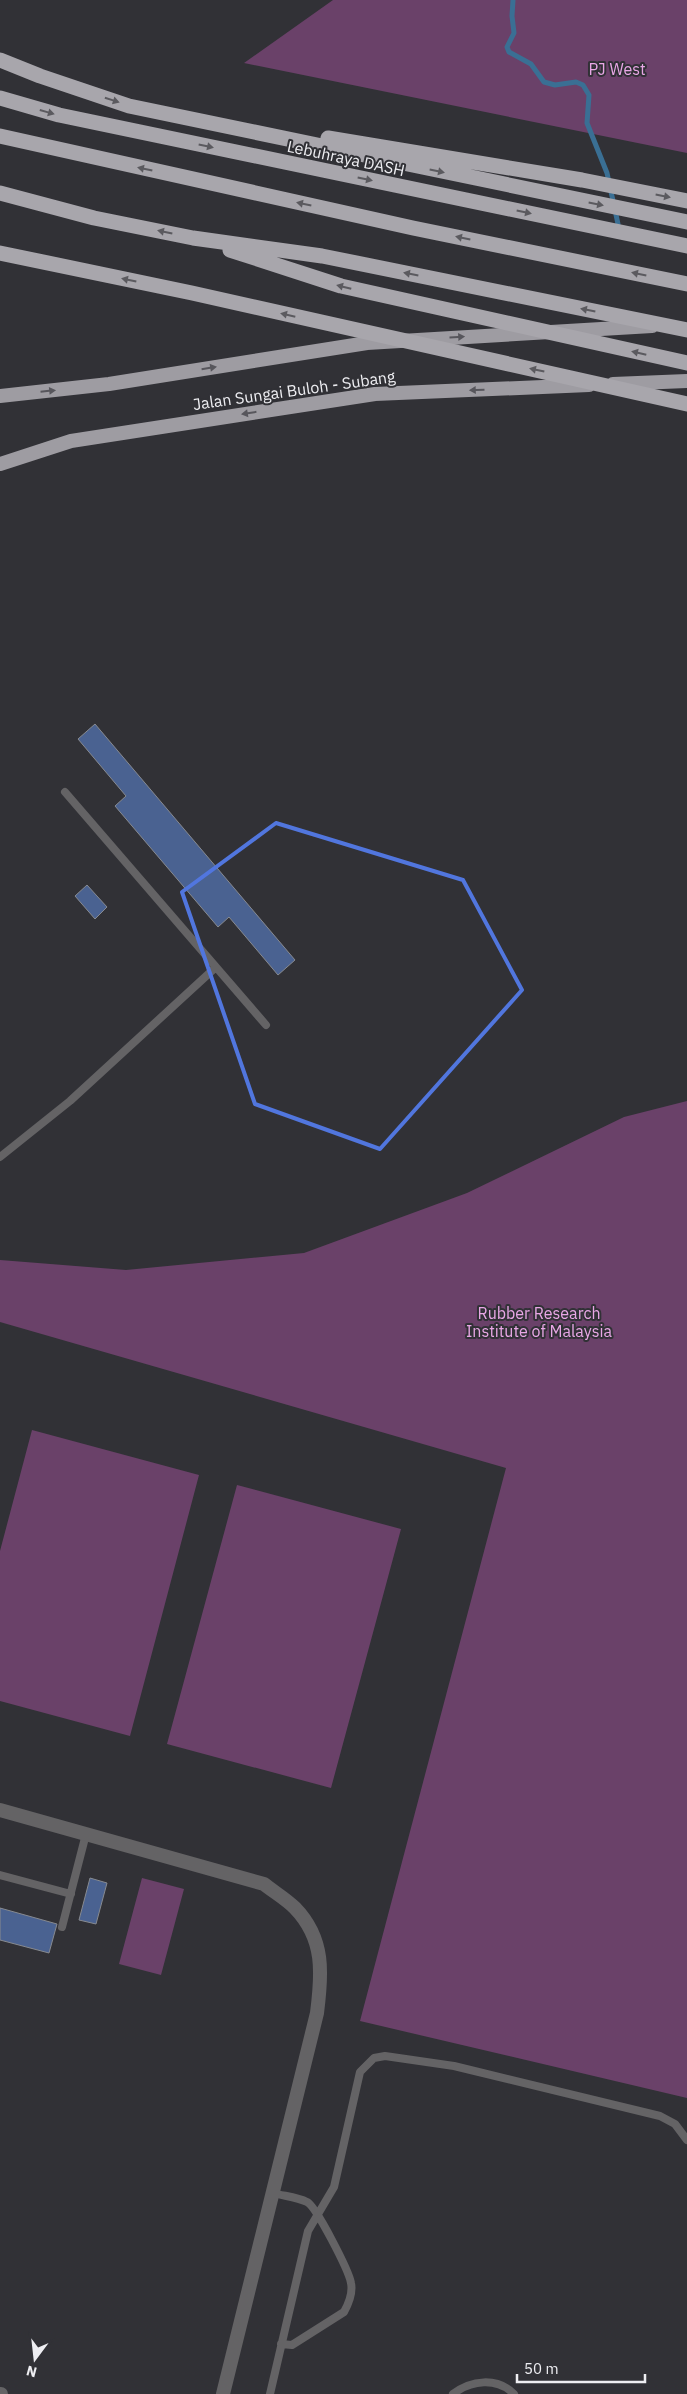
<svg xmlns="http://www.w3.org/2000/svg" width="687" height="2394" font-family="'IBM Plex Sans',sans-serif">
<rect width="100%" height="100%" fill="#313136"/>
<path fill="#6a4169" d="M333 0H687V153L244 63Z
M687 1101V2098L360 2021 506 1468 0 1322V1260L126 1270 304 1253 467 1193 624 1117Z
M32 1430 199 1475 130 1736 0 1701V1551Z
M237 1485 401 1529 331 1788 167 1744Z
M142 1878 184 1889 161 1975 119 1964Z"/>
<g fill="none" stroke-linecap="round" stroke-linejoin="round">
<path stroke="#3a6f94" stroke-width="5" d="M513 0 512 16 514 33 507 47 509 52 531 64 544 82 555 85 576 82 583 85 589 95 587 123 607 173 618 224"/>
</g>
<path fill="#4a6291" stroke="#878a90" d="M95 724 295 960 278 975 229 917 218 927 115 806 126 796 78 739Z
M87 885 107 907 95 919 75 896Z
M90 1878 107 1883 96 1924 79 1920Z
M0 1908 57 1924 49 1953 0 1940Z"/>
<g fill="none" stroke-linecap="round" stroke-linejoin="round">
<path stroke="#646365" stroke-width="8" d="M65 792 266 1025
M0 1157 70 1101 216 967
M0 1875 71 1894
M62 1927 86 1834
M273 2193C283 2196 297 2197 307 2202 316 2206 349 2271 351 2283 353 2293 349 2303 344 2312L292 2345 281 2344
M270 2394 308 2231 334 2187 360 2072 374 2058 385 2056 454 2066 660 2116 675 2124 687 2140
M453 2394C471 2380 497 2377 514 2394"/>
<path stroke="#646365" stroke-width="14" d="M0 1810 264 1884C274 1892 286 1899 295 1908 325 1939 322 1974 317 2013L223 2394
M0 2394H1"/>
<path stroke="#9e9ca2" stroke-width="14" d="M613 384 687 381
M0 396 109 384 367 343 652 326
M0 464 71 441 375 394 589 385"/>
<path stroke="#a8a6ac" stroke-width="15" d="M0 60 40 76 129 106 687 222
M0 98 59 115 687 246
M0 136 413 228 687 284
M328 138 582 180 687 201
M0 193 94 218 193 238 322 256 687 330
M230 250 341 286 687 363
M0 253 192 293 687 404"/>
</g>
<defs><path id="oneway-solid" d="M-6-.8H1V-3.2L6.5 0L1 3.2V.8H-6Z" transform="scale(1.25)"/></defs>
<g fill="#5b5a5f">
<use href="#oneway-solid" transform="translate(112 100) rotate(18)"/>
<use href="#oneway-solid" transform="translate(47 112) rotate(16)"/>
<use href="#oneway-solid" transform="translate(206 146) rotate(12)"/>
<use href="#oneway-solid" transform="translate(145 169) rotate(-168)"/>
<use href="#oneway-solid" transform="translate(437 171) rotate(12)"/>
<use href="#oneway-solid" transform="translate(365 179) rotate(12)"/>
<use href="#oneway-solid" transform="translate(663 196) rotate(11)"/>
<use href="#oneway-solid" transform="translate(304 204) rotate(-168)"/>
<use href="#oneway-solid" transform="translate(596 204) rotate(11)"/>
<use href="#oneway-solid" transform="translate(524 212) rotate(12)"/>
<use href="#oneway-solid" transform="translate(165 232) rotate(-168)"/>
<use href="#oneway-solid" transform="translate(463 238) rotate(-168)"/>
<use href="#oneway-solid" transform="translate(411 274) rotate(-169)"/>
<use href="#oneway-solid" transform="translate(639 274) rotate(-168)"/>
<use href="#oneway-solid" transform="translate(129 280) rotate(-168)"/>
<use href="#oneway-solid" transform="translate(344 287) rotate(-166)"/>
<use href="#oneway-solid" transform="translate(588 310) rotate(-169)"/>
<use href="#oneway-solid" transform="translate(288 315) rotate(-167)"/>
<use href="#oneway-solid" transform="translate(639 353) rotate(-167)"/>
<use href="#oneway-solid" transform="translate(537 370) rotate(-168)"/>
</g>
<g fill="#57565c">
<use href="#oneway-solid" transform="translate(457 337) rotate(-3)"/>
<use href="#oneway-solid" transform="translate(209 368) rotate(-9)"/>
<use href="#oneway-solid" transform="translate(477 390) rotate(178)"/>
<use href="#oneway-solid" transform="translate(48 391) rotate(-6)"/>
<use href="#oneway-solid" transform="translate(249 413) rotate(171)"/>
</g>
<path fill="none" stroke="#5176de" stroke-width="4" stroke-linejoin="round" d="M276 823 463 880 522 990 380 1149 255 1104 182 892Z"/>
<g text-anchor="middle" stroke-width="4" stroke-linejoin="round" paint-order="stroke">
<g font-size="16" fill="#e9a7e6" stroke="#313136">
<text x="617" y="75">PJ West</text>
<text x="539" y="1319">Rubber Research<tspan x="539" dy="18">Institute of Malaysia</tspan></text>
</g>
<g font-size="16" fill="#eeeef2" stroke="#313136">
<text transform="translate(346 158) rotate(12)" y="6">Lebuhraya DASH</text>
<text transform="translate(294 390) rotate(-8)" y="6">Jalan Sungai Buloh - Subang</text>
</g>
</g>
<g transform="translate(35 2359) rotate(195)" stroke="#313136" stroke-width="4" paint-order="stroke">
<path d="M0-4L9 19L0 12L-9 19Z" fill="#eeeef2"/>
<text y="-8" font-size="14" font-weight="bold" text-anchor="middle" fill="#eeeef2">N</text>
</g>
<path d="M517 2374v8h128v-8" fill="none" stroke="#eeeef2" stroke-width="2.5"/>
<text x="524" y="2374" font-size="15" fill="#eeeef2" stroke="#313136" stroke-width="4" paint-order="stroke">50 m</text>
</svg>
